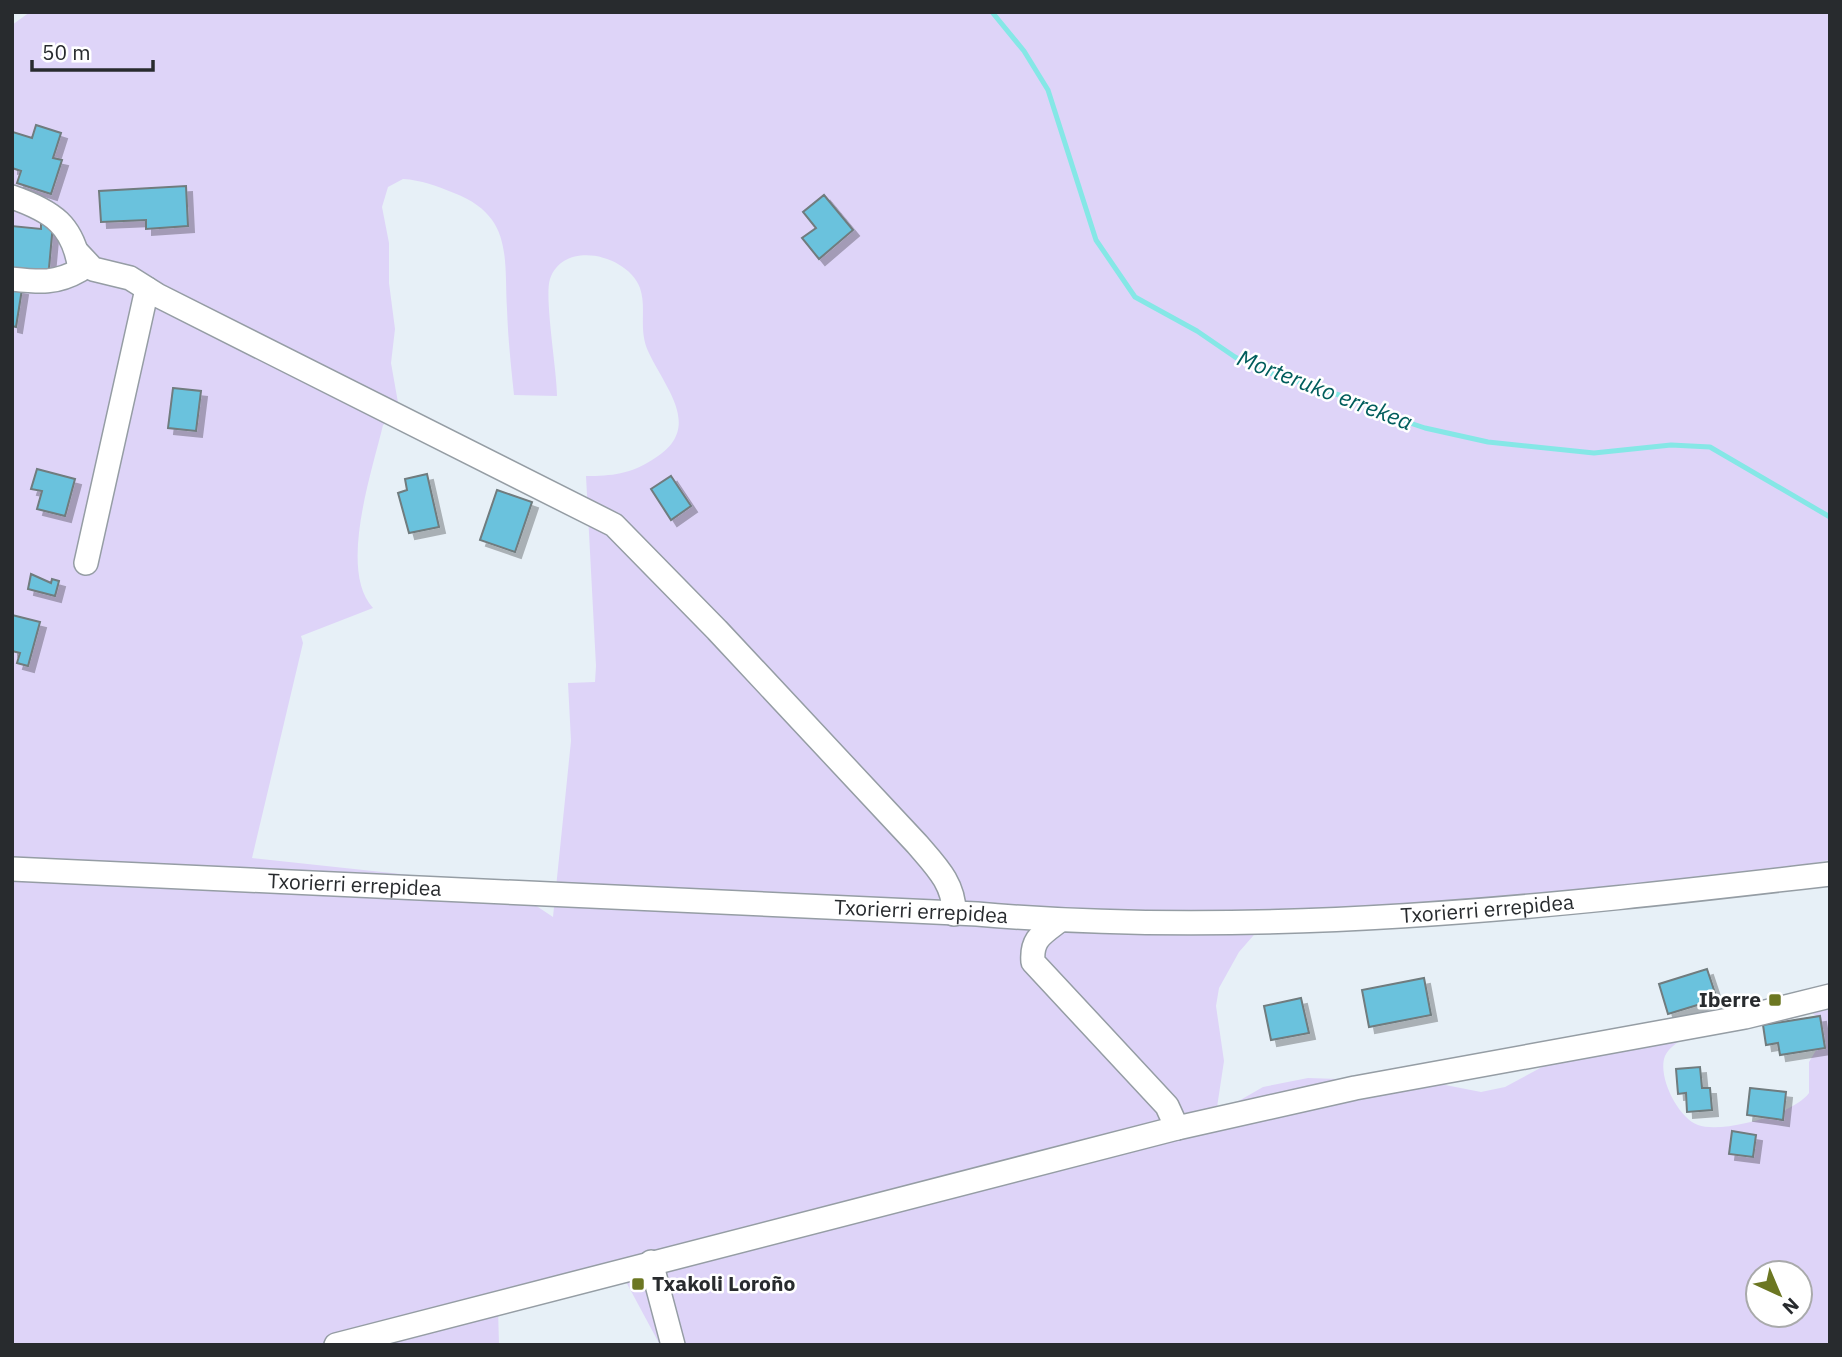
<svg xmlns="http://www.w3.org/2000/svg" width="1842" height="1357" font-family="'IBM Plex Sans',sans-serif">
<defs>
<filter id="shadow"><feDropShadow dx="6" dy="6" stdDeviation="0" flood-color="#0004"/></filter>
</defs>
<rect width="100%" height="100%" fill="#e7f0f7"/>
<path fill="#ded4f8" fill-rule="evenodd" d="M30 12H1830V860C1784 870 1739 871 1693 877 1554 896 1414 905 1274 912L1239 952 1219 988 1216 1006 1224 1061 1216 1114 1263 1087 1308 1078 1430 1082 1481 1092 1505 1087 1568 1053 1689 1034C1681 1040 1669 1047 1665 1056 1657 1076 1678 1118 1698 1125 1722 1134 1794 1114 1809 1093V1062L1821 1042 1819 1018 1796 1001 1830 982V1345H660L624 1278 498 1308 499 1345H12V25ZM403 179C421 180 437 186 454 193 513 216 504 257 507 309 508 338 511 367 514 395L557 396C557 371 544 297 550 279 564 239 628 255 640 288 647 309 638 328 648 351 666 390 705 429 652 460 630 474 612 476 586 476L596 666 595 682 568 683 571 741 553 917 538 907 521 887 252 858 303 643 301 636 373 608C338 570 372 472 383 425L400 414 391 363 395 329 389 283V243L382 207 388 187ZM1758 1273H1800V1315H1758Z"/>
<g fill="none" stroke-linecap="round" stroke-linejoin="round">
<path stroke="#85e7e6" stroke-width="5" d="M992 12 1024 51 1048 90 1096 240 1135 297 1197 331 1235 357 1257 369 1377 407 1395 418 1425 428 1488 442 1594 453 1671 445 1710 447 1830 517"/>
</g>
<path fill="#6ac2dd" stroke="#707b7e" stroke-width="2" filter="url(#shadow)" d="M36 125 61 133 53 158 62 160 51 194 17 183 21 171 12 168 13 132 32 138Z
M186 186 188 226 146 229V220L101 222 99 191Z
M824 195 853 230 819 259 802 238 816 228 803 212Z
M41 223 53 224 48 279 12 276V226L41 229Z
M12 287 22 289 16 327 12 326Z
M173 388 201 391 196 431 168 428Z
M37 469 75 479 65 516 37 509 42 491 31 489Z
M427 474 439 527 409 533 398 493 407 490 405 479Z
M671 476 691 506 671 520 651 489Z
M497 490 532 502 515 552 480 540Z
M31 574 51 583 52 579 59 581 55 596 28 589Z
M12 615 40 622 28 666 17 663 20 653 12 651Z
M1707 969 1717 999 1668 1014 1659 984Z
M1424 978 1431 1015 1369 1027 1362 990Z
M1301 998 1309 1033 1271 1040 1264 1006Z
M1820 1016 1825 1048 1780 1055 1778 1043 1766 1045 1763 1025Z
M1700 1067 1702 1088H1710L1712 1110 1687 1112 1686 1093 1678 1094 1676 1069Z
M1750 1088 1786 1092 1783 1120 1747 1115Z
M1732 1131 1756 1135 1753 1157 1729 1154Z"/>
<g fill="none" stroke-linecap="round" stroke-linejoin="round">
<defs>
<g id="minor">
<path d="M12 197C52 211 74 225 80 270 56 284 39 282 12 279"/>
<path d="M78 253 93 269 130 278 157 295 614 525 717 630 917 844C935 865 955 884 954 914"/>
<path d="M86 563 147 289"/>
<path id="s1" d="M12 869 977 914C1262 939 1547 907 1830 874"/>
<path d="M1059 921C1042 934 1031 939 1033 962L1167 1106 1177 1128"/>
<path d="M651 1262 673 1345"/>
<path d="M336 1345 1177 1128 1355 1088 1745 1017 1830 996"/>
</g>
</defs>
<use href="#minor" stroke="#959da4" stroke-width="26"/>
<use href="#minor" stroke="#fff" stroke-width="23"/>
</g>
<g fill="#6c7722" stroke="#fff" stroke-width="2.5">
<rect x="1768" y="993" width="14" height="14" rx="3.5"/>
<rect x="631" y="1277" width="14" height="14" rx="3.5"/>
</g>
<g text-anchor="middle" stroke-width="5" stroke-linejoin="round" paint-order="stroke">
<g font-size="21" fill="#282b2e" stroke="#fff">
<text dy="7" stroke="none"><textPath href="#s1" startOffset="343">Txorierri errepidea</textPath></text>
<text dy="7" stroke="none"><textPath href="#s1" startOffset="1477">Txorierri errepidea</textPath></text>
<text dy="7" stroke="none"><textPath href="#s1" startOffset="910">Txorierri errepidea</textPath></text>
</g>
<g font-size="21" font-weight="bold" fill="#282b2e" stroke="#fff" text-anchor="end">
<text x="1761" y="1007">Iberre</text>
<text x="652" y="1291" text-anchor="start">Txakoli Loroño</text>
</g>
<g font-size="23" font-style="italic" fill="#005d5c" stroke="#fff">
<text transform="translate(1325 390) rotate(21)" y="8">Morteruko errekea</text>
</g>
</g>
<rect width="1842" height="1357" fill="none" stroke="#282b2e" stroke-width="28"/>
<g transform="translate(1779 1294) rotate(136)"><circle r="33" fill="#ffffff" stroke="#a9aaab" stroke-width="2"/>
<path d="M0-5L12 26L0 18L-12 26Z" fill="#6c7722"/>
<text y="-10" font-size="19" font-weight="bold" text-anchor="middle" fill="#282b2e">N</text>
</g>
<path d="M32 60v10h121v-10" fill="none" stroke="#282b2e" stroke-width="3.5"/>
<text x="42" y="60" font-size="21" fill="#282b2e" stroke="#ffffff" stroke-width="5" paint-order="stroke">50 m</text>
</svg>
